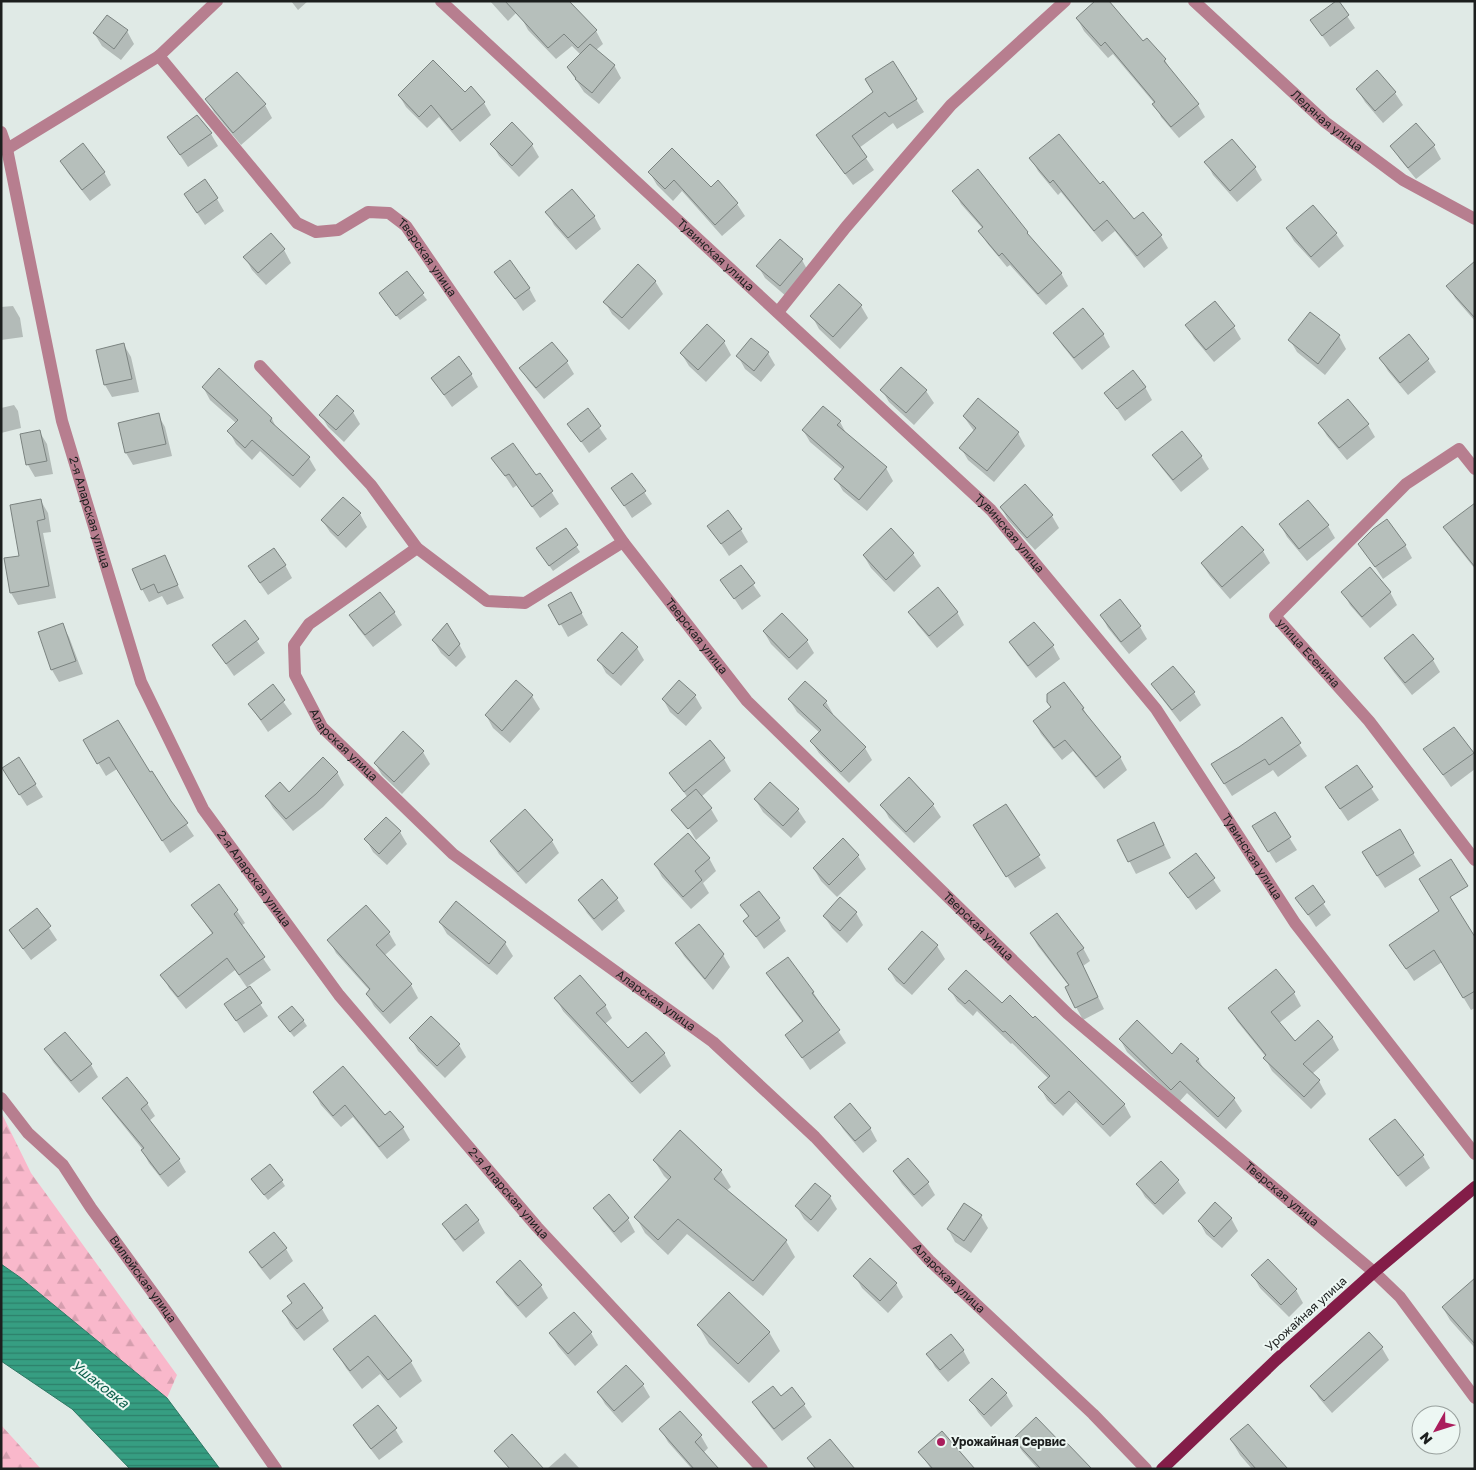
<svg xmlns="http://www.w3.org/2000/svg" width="1476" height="1470" font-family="'Golos Text',sans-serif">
<defs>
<pattern id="forest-firs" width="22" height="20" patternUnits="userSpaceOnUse" patternTransform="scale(1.25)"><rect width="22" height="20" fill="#f9b8cb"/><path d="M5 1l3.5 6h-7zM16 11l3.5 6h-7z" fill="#d59eae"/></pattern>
<pattern id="water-rules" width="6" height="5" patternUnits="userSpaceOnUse" patternTransform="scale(1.25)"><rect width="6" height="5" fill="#369e82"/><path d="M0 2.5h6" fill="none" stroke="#2d806a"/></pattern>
</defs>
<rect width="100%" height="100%" fill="#e0eae6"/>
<path fill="url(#forest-firs)" d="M1 1112 31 1173 177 1375 167 1398 21 1278 1 1264Z
M1 1425 41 1469H1Z"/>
<path fill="url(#water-rules)" stroke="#2e7864" d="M1 1264 21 1278 167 1398 220 1469H130L72 1409 1 1361Z"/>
<path fill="#0003" d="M291 1H308L298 10Z
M490 1H520L523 6 508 21Z
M568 1 596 31 603 44 596 50 614 65 621 78 599 104 584 92 568 68 581 55 572 46 556 59 528 30 521 17Z
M1337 1 1355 28 1330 47 1312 21Z
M1077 18 1143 43 1165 60 1172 73 1198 105 1205 117 1179 138 1161 117 1155 104 1113 54 1108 58 1084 31Z
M127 31 134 44 121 60 102 46 94 33Z
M893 63 924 112 897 129 893 123 859 148 874 170 853 185 825 147 818 135 874 93Z
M1377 72 1395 93 1403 105 1383 123 1365 102 1357 89Z
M237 73 265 105 272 118 241 145 214 112 207 100Z
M464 93 484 103 491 115 460 142 439 117 427 128 406 107 399 95Z
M512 124 532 145 539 157 519 177 499 156 492 144Z
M1416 125 1434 146 1441 159 1416 179 1399 158 1392 146Z
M211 134 218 146 188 167 168 137Z
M1232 140 1255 168 1262 180 1237 202 1213 175 1206 162Z
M1031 158 1099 186 1134 221 1143 214 1161 236 1168 248 1144 268 1115 231 1102 242 1061 192 1058 195 1038 171Z
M61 161 104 172 111 185 90 201 68 173Z
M650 173 710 188 718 182 737 204 745 216 722 236 682 191 673 201 657 185Z
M954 191 1027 232 1032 241 1061 273 1068 286 1046 305 1010 265 1007 267 987 243 980 231 983 229 961 204Z
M185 195 217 199 224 211 205 225Z
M1312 206 1336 234 1344 246 1319 268 1294 241 1287 229Z
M547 212 594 216 601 229 576 250 554 225Z
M271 234 284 250 291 263 266 285 252 270 245 257Z
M802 260 809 273 787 297 765 278 758 266Z
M1475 266V321L1455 298 1448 286Z
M496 272 529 288 536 301 523 311Z
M407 273 427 300 400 320 384 299Z
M655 281 663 294 629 330 612 314 605 302Z
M1214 303 1234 327 1241 339 1214 362 1194 338 1187 325Z
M13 306 20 318 23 337 1 340V307Z
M861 306 868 318 840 349 819 329 812 316Z
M1310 314 1339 336 1346 349 1325 375 1297 352 1290 340Z
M1055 333 1103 334 1110 347 1082 370 1062 345Z
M1408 336 1428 360 1436 372 1408 395 1388 371 1381 359Z
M724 342 731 355 706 382 689 366 681 353Z
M124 345 131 357 139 392 112 397 105 385 98 351Z
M768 353 775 365 761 382 745 369 738 356Z
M567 362 574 374 544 399 528 380 521 368Z
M901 368 926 391 934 403 914 425 889 402 882 390Z
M219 370 272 419 277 429 309 458 316 470 300 488 260 451 252 460 236 444 229 431 236 423 210 400 203 387Z
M471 374 478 387 452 407 432 378Z
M1145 387 1152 400 1125 421 1106 393Z
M14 405 18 411 21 428 1 433V408Z
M587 410 607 439 589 453 569 424Z
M353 412 360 424 344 442 328 427 321 415Z
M158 415 165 427 172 456 133 465 126 453Z
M964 417 1018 433 1025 446 994 482 968 460 961 448 974 431Z
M840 422 847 435 886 468 893 481 867 511 843 491 836 479 843 470 810 442 803 430Z
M1320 424 1368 425 1375 437 1347 460 1327 436Z
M39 431 47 444 53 474 35 477 28 465 21 435Z
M1154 455 1201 456 1209 469 1181 492 1161 467Z
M493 458 536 477 540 474 559 504 540 518 517 485 513 488Z
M613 488 644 492 652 504 632 518Z
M343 498 360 514 367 527 346 548 330 532 322 520Z
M41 501 48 513 51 532 43 533 56 598 18 605 11 593 5 559 20 557Z
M1001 507 1052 516 1059 528 1035 550 1008 520Z
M1475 516V569L1452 540 1445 527Z
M1280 524 1328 526 1335 538 1307 561 1287 537Z
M709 526 741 530 748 542 729 556Z
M565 529 580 552 553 571 541 554Z
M891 530 913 554 921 566 894 592 871 568 864 556Z
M1360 544 1405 545 1412 558 1383 579Z
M1263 551 1270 563 1230 599 1210 576 1202 564Z
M164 557 184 598 167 605 162 596 149 602 142 589Z
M285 565 292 578 268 595 257 579Z
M741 567 761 596 742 610 722 580Z
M1343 592H1390L1397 605 1370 628 1350 605Z
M571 594 588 625 568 637 550 605Z
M1120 601 1140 627 1147 639 1129 654 1108 628 1101 615Z
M394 612 402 625 373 647 358 628 351 616Z
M910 612H957L964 625 937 648 917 624Z
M244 622 265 653 234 676 213 645Z
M62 625 69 637 83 674 59 682 52 670 39 633Z
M764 632 807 641 814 653 797 670 771 644Z
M622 634 637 648 644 660 621 686 606 673 599 660Z
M433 640 459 644 466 657 456 667 441 653Z
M1010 643 1053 646 1060 659 1036 678 1018 655Z
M1385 659 1433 660 1440 672 1412 695 1393 671Z
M1173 667 1194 693 1201 705 1180 722 1160 696 1152 684Z
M516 681 532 696 540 709 510 743 493 728 486 715Z
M272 686 292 714 268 732 249 704Z
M695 696 702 708 686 726 670 712 663 699Z
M789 699 826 702 833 714 832 715 865 748 872 760 849 783 819 753 811 741 820 733 797 712Z
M1083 708 1090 721 1120 757 1127 770 1104 789 1073 751 1062 760 1041 734 1034 721Z
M1281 718 1307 756 1278 777 1273 770 1232 796 1220 777Z
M85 741 149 773 186 824 194 836 170 853 117 769 106 776Z
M709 742 724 759 731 771 701 797 711 809 718 821 696 840 686 823 684 824 688 831 673 810 688 798 671 774Z
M1425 749 1473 753 1475 757V769L1451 787Z
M423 752 430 764 402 794 382 775 375 763Z
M337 772 344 785 323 807 293 831 273 808 266 796 289 794Z
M909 779 933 805 941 817 914 843 889 818 882 805Z
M11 781 35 784 43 797 27 806Z
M770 784 798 810 806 822 791 838 763 812 755 799Z
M1326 788H1371L1379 800 1348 821Z
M1006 805 1046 868 1015 888 982 838Z
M1274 814 1297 850 1276 863 1261 839Z
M386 818 400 832 407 844 387 865 373 852 366 839Z
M1399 831 1421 866 1385 888 1370 865Z
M689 834 709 858 716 871 703 883 709 893 691 909 662 877 655 864Z
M1160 836 1171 858 1136 874 1119 841Z
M843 840 858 856 866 869 837 897 821 881 814 869Z
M552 841 559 853 526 884 499 854 492 842Z
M1171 873 1213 879 1221 891 1196 910Z
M602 881 617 899 625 911 602 931 587 913 579 900Z
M218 886 237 911 245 923 241 926 271 970 248 986 268 1016 244 1033 226 1005 248 989 235 970 186 1009 169 988 162 975 213 935 193 906Z
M1312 887 1331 915 1316 927 1297 898Z
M759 892 779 919 786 931 764 949 745 921 749 918 742 906Z
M456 903 505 943 513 956 497 975 447 934 440 922Z
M366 907 389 933 396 945 384 956 411 985 418 998 390 1024 374 1006 367 994 370 991 336 953 329 940Z
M37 910 57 940 31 960 10 931Z
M856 913 863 925 847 943 832 928 824 916Z
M922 932 937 946 945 959 912 995 896 981 889 969Z
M1031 934 1083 948 1090 961 1083 966 1104 1009 1083 1020 1076 1007 1069 986 1038 946Z
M1475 940V1008L1471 1010 1442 962 1414 981 1390 945Z
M676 943 723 955 730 967 713 990 684 956Z
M1275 971 1294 993 1301 1006 1279 1023 1295 1043 1332 1037 1339 1050 1312 1074 1319 1081 1326 1094 1311 1109 1272 1071 1265 1058 1266 1057 1237 1021 1230 1009Z
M768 973 813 992 846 1043 810 1070 787 1035 803 1023 775 986Z
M950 989 1002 1005 1124 1104 1131 1117 1110 1137 1076 1102 1063 1116 1047 1100 1040 1087 1049 1079 1012 1043 1011 1044 977 1011 973 1016 957 1001Z
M556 998 605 1005 612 1018 605 1024 628 1050 664 1053 671 1066 640 1094 563 1011Z
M303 1020 307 1026 294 1037 283 1023Z
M411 1038 459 1045 466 1057 445 1078 418 1051Z
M1120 1039 1173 1055 1198 1059 1205 1071 1234 1099 1242 1111 1226 1129 1187 1093 1179 1102 1127 1052Z
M46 1050 91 1065 98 1077 79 1093 53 1062Z
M314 1092 385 1117 403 1128 410 1140 387 1159 353 1117 341 1127 321 1105Z
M104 1098 147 1103 155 1116 149 1121 179 1160 186 1172 168 1187 149 1163 142 1150H143L111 1110Z
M836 1117 870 1128 877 1141 863 1153 843 1129Z
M680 1132 721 1171 731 1187 726 1191 786 1241 795 1257 763 1296 687 1234 668 1255 645 1233 636 1217 669 1181 664 1176 654 1160Z
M1371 1139 1423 1156 1430 1168 1406 1187 1378 1151Z
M1161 1162 1178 1181 1186 1193 1163 1215 1145 1197 1138 1185Z
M894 1172 928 1183 935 1195 922 1207 902 1184Z
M252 1180 282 1181 285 1186 268 1200Z
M816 1184 830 1197 837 1209 818 1232 804 1219 797 1207Z
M609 1196 628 1219 635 1232 621 1243 602 1220 595 1208Z
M981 1216 988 1228 971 1253 955 1242 948 1229Z
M1231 1218 1238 1231 1222 1248 1206 1234 1199 1221Z
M478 1220 485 1233 463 1252 451 1237 444 1225Z
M286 1249 293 1261 270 1280 258 1265 251 1252Z
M870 1260 896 1284 903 1297 888 1313 862 1288 855 1276Z
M1253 1276 1296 1290 1303 1303 1289 1317 1260 1288Z
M498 1282 541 1286 548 1298 526 1318 505 1294Z
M303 1285 322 1309 329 1321 304 1341 290 1324 283 1311 293 1304Z
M1475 1289V1346L1474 1347 1450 1320 1443 1308Z
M574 1314 591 1333 598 1345 575 1366 558 1346 551 1334Z
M375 1317 411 1362 422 1381 400 1398 380 1374 362 1389 346 1368 335 1349Z
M698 1325 769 1332 780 1351 749 1383 709 1344Z
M1369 1334 1382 1348 1389 1360 1332 1413 1319 1398 1312 1386Z
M963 1350 970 1363 948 1382 935 1367 928 1354Z
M643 1385 650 1397 622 1423 605 1404 598 1392Z
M792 1389 804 1405 812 1417 782 1441 761 1415 754 1403 781 1397Z
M1006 1394 1013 1406 991 1427 978 1412 971 1400Z
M354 1426 395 1429 403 1442 379 1460 362 1438Z
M661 1430 701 1436 708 1448 703 1453 717 1469H692L668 1442Z
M1015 1439 1063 1447 1090 1469H1038L1022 1451Z
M1231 1440 1286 1469H1252L1240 1455Z
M920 1452 973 1469H931Z
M565 1453 580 1469H547Z"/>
<path fill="#b6bfbb" stroke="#7b8380" d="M505 1H569L597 30 578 48 564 34 548 48Z
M1095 1H1109L1143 41 1147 38 1166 59 1164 61 1199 104 1171 127 1152 104 1155 102 1105 42 1101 46 1076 18Z
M1336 1H1339L1349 15 1322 36 1310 20Z
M107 15 128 30 114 49 93 33Z
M590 44 615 65 592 93 575 79 576 78 567 67Z
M433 60 465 92 471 86 485 102 452 130 431 105 419 117 398 95Z
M893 61 917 99 889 117 885 112 852 136 867 157 845 174 816 135 873 92 865 79Z
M1377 70 1396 92 1375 111 1356 89Z
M237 72 266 104 233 133 205 99Z
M197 115 212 133 180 155 167 137Z
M512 122 533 144 512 166 490 144Z
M1416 123 1435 145 1408 168 1390 146Z
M1059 134 1100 184 1103 181 1134 219 1143 212 1162 235 1137 256 1107 220 1094 231 1053 180 1050 183 1029 158Z
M1232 139 1256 167 1230 191 1204 162Z
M83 143 105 172 82 190 60 161Z
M672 148 711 187 718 180 738 203 715 225 674 180 665 189 648 172Z
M978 169 1028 232 1027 233 1062 273 1038 294 1002 253 999 256 978 231 983 227 952 191Z
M205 179 218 198 197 213 184 194Z
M572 189 595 216 568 238 545 212Z
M1313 205 1337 233 1311 257 1286 228Z
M271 233 285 249 258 273 243 257Z
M780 239 803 259 780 286 756 266Z
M510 260 530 288 515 299 494 272Z
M1475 261V318L1446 286Z
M638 264 656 281 622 318 603 302Z
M407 271 424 293 396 316 379 293Z
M839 284 862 305 833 337 810 316Z
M1215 301 1235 326 1206 350 1185 325Z
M1083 308 1104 334 1074 358 1053 333Z
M1310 312 1340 335 1318 364 1288 340Z
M707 324 725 341 698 370 680 353Z
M1409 334 1429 359 1400 383 1379 358Z
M751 338 769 352 754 371 736 356Z
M552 342 568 361 536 388 519 368Z
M124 343 132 379 104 385 96 350Z
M459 356 472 374 444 395 431 378Z
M901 367 927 390 906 413 880 390Z
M219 368 272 418 270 421 310 457 293 476 252 440 245 448 227 431 238 420 202 387Z
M1133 370 1146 387 1117 409 1104 393Z
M337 395 354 411 336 430 319 415Z
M978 398 1019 432 987 471 959 448 976 428 963 416Z
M1348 399 1369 424 1339 448 1318 423Z
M823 406 841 421 837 425 887 467 859 500 834 479 844 467 802 430Z
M588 408 601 426 581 442 567 424Z
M159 413 166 444 125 453 118 423Z
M40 430 47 461 26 465 20 434Z
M1182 431 1202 456 1173 480 1152 455Z
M513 443 536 475 540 473 553 491 532 507 509 474 505 476 491 458Z
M632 473 646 491 624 506 611 488Z
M1025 484 1053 515 1027 538 1000 507Z
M343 497 361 513 338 536 321 520Z
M41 499 45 519 37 521 49 586 10 593 4 558 19 556 10 505Z
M1308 500 1329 525 1299 549 1279 524Z
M1475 503V567L1443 527Z
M728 510 742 529 721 544 707 526Z
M1387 519 1406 545 1375 567 1358 544 1373 529Z
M1242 526 1264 550 1222 587 1201 563Z
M566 528 578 545 549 566 536 548Z
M891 528 914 553 886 580 863 555Z
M274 548 286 565 260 583 248 566Z
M165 555 178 585 158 593 154 584 141 590 132 569Z
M741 565 755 583 734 599 720 580Z
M1370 567 1391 592 1362 617 1341 592Z
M938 587 958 612 929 636 908 612Z
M380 592 395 612 365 635 349 615Z
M571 592 582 613 559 625 548 605Z
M1120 599 1141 626 1121 642 1100 615Z
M782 613 808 640 789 658 763 631Z
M245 620 259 639 226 664 212 645Z
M1034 622 1054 645 1028 666 1009 642Z
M63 623 76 661 51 670 38 632Z
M447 623 460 644 449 656 432 640Z
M622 632 638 647 613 674 597 660Z
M1413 634 1434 659 1405 683 1384 658Z
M1173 666 1195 692 1172 710 1151 684Z
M516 680 533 695 502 731 485 715Z
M679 680 696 695 678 714 662 699Z
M805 681 827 701 823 705 866 747 841 772 810 741 821 730 788 699Z
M1064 682 1084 708 1082 709 1121 757 1096 777 1065 740 1054 748 1033 721 1051 707 1047 702V694Z
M273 684 285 700 261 720 248 704Z
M1282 717 1301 743 1269 765 1265 759 1224 784 1211 764 1239 747Z
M118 720 150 772 152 771 171 801 188 823 162 841 109 757 97 764 83 740Z
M1454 727 1474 753 1443 775 1423 749Z
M403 731 424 751 394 782 374 763Z
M710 740 725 758 684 792 669 773Z
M19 757 36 784 19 795 2 768Z
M323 757 338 772 316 794 286 819 265 796 280 782 289 792Z
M1357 765 1373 787 1340 809 1325 787Z
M909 777 934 804 906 832 880 805Z
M770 782 799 809 783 826 754 799Z
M696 789 712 808 688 829 671 810Z
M1006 804 1040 855 1006 877 973 825Z
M525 809 553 840 518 872 490 841Z
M1275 812 1291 837 1268 852 1252 826Z
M386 817 401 831 379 854 364 839Z
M1154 822 1164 845 1128 862 1117 840Z
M1400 829 1414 853 1377 876 1362 852Z
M688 833 710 858 695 871 702 880 683 897 654 864Z
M843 838 859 855 829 885 813 868Z
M1196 853 1215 878 1188 898 1169 873Z
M1451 859 1468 886 1450 897 1475 937V991L1463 998 1434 950 1406 969 1389 945 1439 911 1419 879Z
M602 879 618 898 594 919 578 900Z
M219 884 238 910 234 914 265 957 239 975 227 958 178 997 160 975 213 933 191 905Z
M1313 885 1325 902 1308 915 1295 898Z
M759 891 780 918 756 937 743 921 749 916 740 905Z
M840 897 857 912 840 931 823 916Z
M456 901 506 942 489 964 439 922Z
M366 905 390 932 376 945 412 984 383 1012 366 994 370 989 327 940Z
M37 908 51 926 23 949 9 930Z
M1057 913 1084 948 1077 953 1098 997 1075 1008 1065 987 1069 985 1030 933Z
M699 924 724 954 705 979 675 943Z
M922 931 938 945 904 984 888 969Z
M788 957 814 992 812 993 840 1030 802 1058 785 1035 803 1021 766 973Z
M1276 969 1295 992 1271 1012 1295 1041 1318 1020 1333 1037 1303 1064 1320 1080 1304 1097 1263 1058 1266 1055 1228 1008Z
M966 970 1002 1003 1010 995 1033 1018 1035 1016 1125 1104 1103 1125 1069 1091 1055 1104 1038 1087 1050 1076 1005 1031 1003 1032 969 1000 965 1004 948 989Z
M580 975 606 1005 596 1013 628 1048 646 1032 665 1053 632 1082 554 998Z
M250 986 262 1003 236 1021 224 1004Z
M292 1006 304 1020 290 1032 278 1017Z
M431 1016 460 1044 437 1066 409 1038Z
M1137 1020 1172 1054 1181 1043 1199 1059 1196 1061 1235 1098 1218 1117 1180 1081 1171 1090 1119 1039Z
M65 1032 92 1064 71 1081 44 1049Z
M343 1066 385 1115 390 1111 404 1127 379 1147 345 1105 333 1116 313 1092Z
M127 1077 148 1103 141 1109 180 1159 160 1175 141 1150 144 1148 102 1098Z
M850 1103 871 1128 855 1141 834 1117Z
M1395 1119 1424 1155 1398 1176 1369 1139Z
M680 1130 722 1170 714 1179 787 1240 753 1281 678 1219 658 1240 634 1217 671 1177 653 1160Z
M908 1158 929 1182 914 1195 893 1171Z
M1161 1161 1179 1180 1155 1204 1136 1184Z
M270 1164 283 1180 264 1195 251 1179Z
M815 1183 831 1196 811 1220 795 1206Z
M609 1194 629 1218 614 1232 593 1208Z
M1215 1202 1232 1218 1214 1237 1198 1221Z
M964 1203 982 1215 964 1241 947 1229Z
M466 1204 479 1220 455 1240 442 1224Z
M274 1232 287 1248 262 1268 249 1252Z
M870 1258 897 1283 880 1301 853 1276Z
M1268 1259 1297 1289 1281 1305 1251 1275Z
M520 1260 542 1285 518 1306 496 1282Z
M1475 1278V1344L1442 1307Z
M304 1283 323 1308 297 1329 282 1311 292 1303 287 1296Z
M729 1292 770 1332 738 1364 697 1325Z
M574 1312 592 1332 568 1354 549 1333Z
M375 1315 412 1361 388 1380 368 1356 350 1371 333 1349Z
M1369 1332 1383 1347 1324 1401 1310 1386Z
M951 1334 964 1350 940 1370 926 1354Z
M626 1365 644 1384 614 1411 597 1392Z
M992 1378 1007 1393 984 1415 969 1400Z
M773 1386 781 1396 792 1387 805 1404 774 1429 752 1402Z
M378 1405 397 1428 371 1449 353 1425Z
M680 1411 702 1435 695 1442 719 1469H694L659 1429Z
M1036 1417 1063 1445 1066 1442 1092 1469H1041L1013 1439Z
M1248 1424 1288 1469H1256L1230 1439Z
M942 1431 975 1469H933L918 1452Z
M512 1434 544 1469H510L494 1451Z
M830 1439 855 1469H816L807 1458Z"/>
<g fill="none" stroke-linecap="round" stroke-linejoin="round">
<g stroke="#b77e8f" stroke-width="12">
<path id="s1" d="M441 1 991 510 1156 709 1295 923 1475 1154"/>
<path id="s2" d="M1194 1 1325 122 1403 180 1475 219"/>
<path id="s3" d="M159 56 297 223 316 232 338 230 368 212 389 213 406 226 623 542 747 701 1068 1014 1374 1272 1400 1297 1475 1398"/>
<path id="s4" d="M1 132 7 149 62 421 141 682 203 809 339 995 537 1227 762 1469"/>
<path d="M7 149 159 56 217 1"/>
<path d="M778 312 846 227 951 105 1065 1"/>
<path d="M260 366 371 485 417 548 487 601 525 603 623 542"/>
<path id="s5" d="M1475 469 1459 449 1406 484 1275 616 1369 721 1475 860"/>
<path id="s6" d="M417 548 309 624 294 645 295 675 322 727 453 854 713 1042 815 1137 929 1260 1093 1414 1146 1469"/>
<path id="s7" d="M1 1098 28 1133 63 1165 91 1208 164 1308 276 1469"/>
</g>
<path stroke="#831d48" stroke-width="12" d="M1162 1469 1276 1360 1374 1272 1475 1187"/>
</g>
<circle fill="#aa1d5c" stroke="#edf7f3" stroke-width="2" cx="941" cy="1442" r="5"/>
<g text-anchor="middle" stroke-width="4" stroke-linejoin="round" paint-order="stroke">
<g font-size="12" fill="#1c1f1e" stroke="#edf7f3">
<text dy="4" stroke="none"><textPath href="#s2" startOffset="179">Ледяная улица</textPath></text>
<text dy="4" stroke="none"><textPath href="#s1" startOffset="374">Тувинская улица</textPath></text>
<text dy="4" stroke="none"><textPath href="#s3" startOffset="375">Тверская улица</textPath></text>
<text dy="4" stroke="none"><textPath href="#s4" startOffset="391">2-я Аларская улица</textPath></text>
<text dy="4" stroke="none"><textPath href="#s1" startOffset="779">Тувинская улица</textPath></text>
<text dy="4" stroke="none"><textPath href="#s3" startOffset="840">Тверская улица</textPath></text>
<text dy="4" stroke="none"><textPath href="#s5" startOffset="325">улица Есенина</textPath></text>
<text dy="4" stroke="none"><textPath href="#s6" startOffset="274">Аларская улица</textPath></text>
<text dy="4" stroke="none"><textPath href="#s1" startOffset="1184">Тувинская улица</textPath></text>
<text dy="4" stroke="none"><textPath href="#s4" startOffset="796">2-я Аларская улица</textPath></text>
<text dy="4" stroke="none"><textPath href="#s3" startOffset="1245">Тверская улица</textPath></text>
<text dy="4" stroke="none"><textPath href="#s6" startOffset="679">Аларская улица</textPath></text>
<text dy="4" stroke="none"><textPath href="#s4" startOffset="1201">2-я Аларская улица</textPath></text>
<text dy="4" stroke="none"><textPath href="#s3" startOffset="1650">Тверская улица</textPath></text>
<text dy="4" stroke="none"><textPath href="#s6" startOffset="1084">Аларская улица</textPath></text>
<text dy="4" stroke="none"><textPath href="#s7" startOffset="231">Вилюйская улица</textPath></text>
<text transform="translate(1306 1314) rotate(-42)" y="4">Урожайная улица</text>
</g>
<g font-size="12" font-weight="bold" fill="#1c1f1e" stroke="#edf7f3" text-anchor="start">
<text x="951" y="1446">Урожайная Сервис</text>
</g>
<g font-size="14" font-style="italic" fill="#0e604c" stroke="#edf7f3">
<text transform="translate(100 1384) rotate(38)" y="5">Ушаковка</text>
</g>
</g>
<rect width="1476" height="1470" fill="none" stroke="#1c1f1e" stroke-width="5"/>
<g transform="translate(1436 1430) rotate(231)"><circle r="24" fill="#edf7f3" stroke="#99a19e"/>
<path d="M0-4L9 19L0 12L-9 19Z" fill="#aa1d5c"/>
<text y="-8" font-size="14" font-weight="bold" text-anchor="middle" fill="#1c1f1e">N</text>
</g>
</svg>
